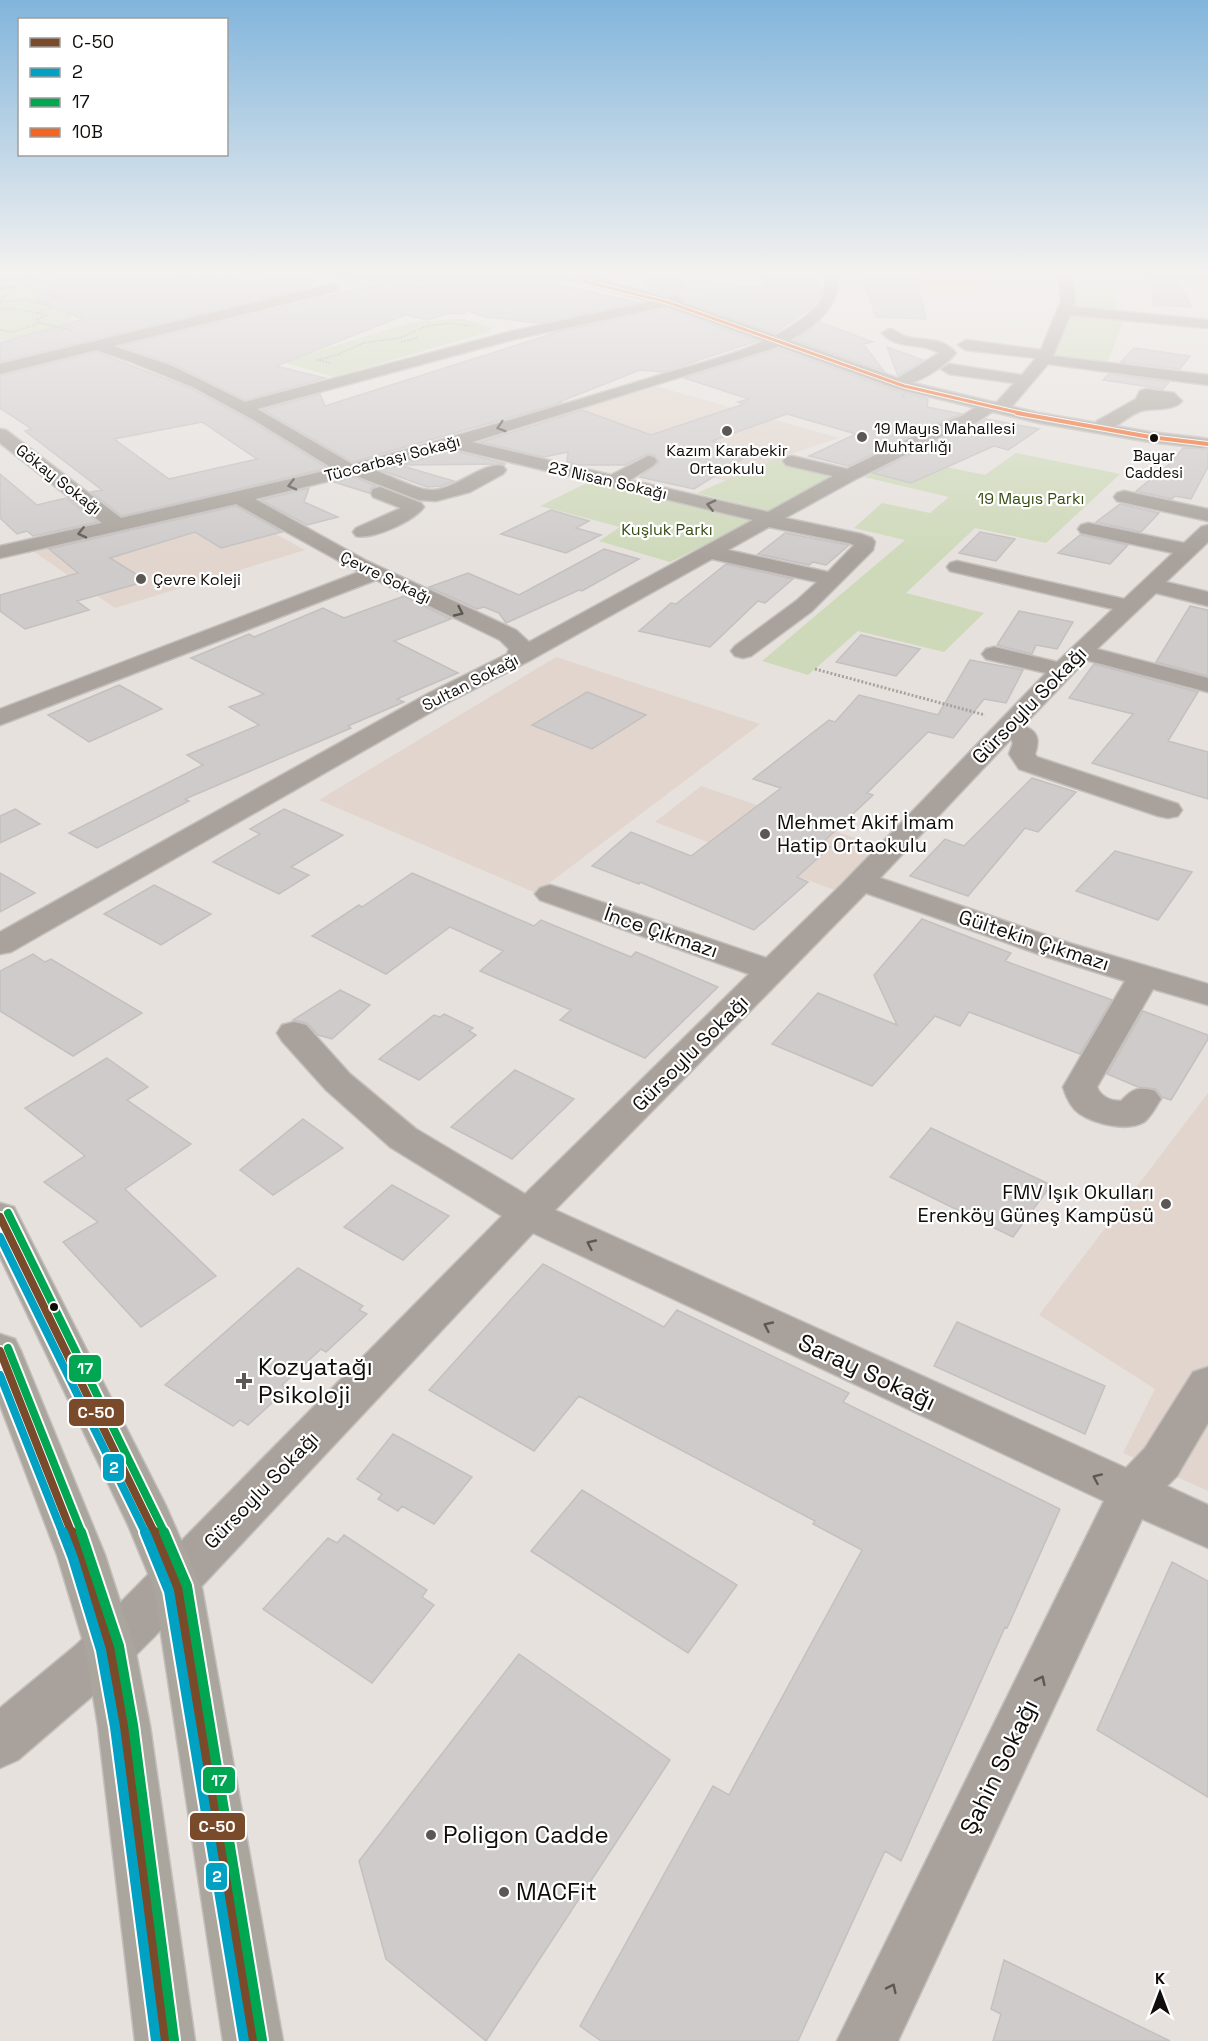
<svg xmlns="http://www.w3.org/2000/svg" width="1208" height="2041" font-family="'Space Grotesk',sans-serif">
<rect width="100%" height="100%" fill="#e6e1dd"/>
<path fill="#e1d5cd" d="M900 271H984L986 296 902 293Z
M648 384 839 438 778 458 727 481 667 465 536 417Z
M224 506 305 550 115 608 33 551Z
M556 657 760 724 536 893 319 800Z
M701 786 879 846 837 891 655 822Z
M1208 1093V1491L1123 1453 1155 1389 1039 1315Z"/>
<path fill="#ced9ba" d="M0 271H67L60 278H123L72 300 70 327 4 341 0 339Z
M1068 271 1109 273 1118 313 1072 309Z
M1071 311 1125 316 1107 364 1052 358Z
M452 319H465L492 328 488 332 334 377 282 362 410 323Z
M1016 453 1120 474 1046 543 975 528 906 593 984 613 944 652 858 631 808 675 762 661 905 540 854 528 882 503 930 513 949 497 864 477 903 458 985 475Z
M778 458 837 473 769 511 697 493Z
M595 479 757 519 670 562 599 541 620 527 540 506Z"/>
<path fill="#cecbca" stroke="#c4c0c0" stroke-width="1.5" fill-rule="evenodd" d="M69 271H159L199 276 205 274 260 282 264 276H317L310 287 0 362V343L83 319 35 301Z
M756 271H808L822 290 821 296 812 307 775 333 685 301 677 294 668 295 649 290 644 277 680 276 686 289 767 287Z
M860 271H915L926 319 876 317Z
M1151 279 1176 280 1192 307 1154 305Z
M538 281 638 302 539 323 485 317 468 311 462 314 451 313 427 320 405 315 276 366 325 378 245 400 173 364 121 346 389 282H406L425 287 430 282Z
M665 309 757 341 663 372 640 370 559 402 561 403 352 462 263 410 320 394 325 406 561 331Z
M819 322 873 342 863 344 884 371 795 340Z
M887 347 923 360 898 376Z
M1134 348 1190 356 1180 369 1121 362Z
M778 349 900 392 904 398 903 392 928 399 927 407 962 414 938 422 848 466 809 456 856 434 787 414 712 441 752 453 694 489 640 477 659 462 654 455 647 454 625 465H580L567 462 568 452 544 457 481 442 582 410 651 435 744 404 738 402 749 399 684 378Z
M96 352 192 389 253 422 328 468 122 516 91 492 102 490 25 431 32 429 0 408V376ZM202 422 257 459 169 479 114 439Z
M1109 374 1169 382 1163 389 1103 380Z
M986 419 1039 429 1008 450 994 446 911 483 873 473 952 434 975 426Z
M1183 448 1208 449V467L1191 499 1175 496 1172 499 1136 491 1172 462Z
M451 450 506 464 401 465Z
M399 465 454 481 441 486 427 487 381 470Z
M0 474 37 505 66 498 97 522 33 536 27 531 17 534 0 518Z
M354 477 376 486 371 488 369 493 334 482Z
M309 488 304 502 338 517 307 525 261 500Z
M1120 504 1159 513 1141 532 1096 522Z
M236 506 282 532 221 548 195 532 110 558 147 581 77 601 89 610 25 629 0 611V595L78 573 49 549Z
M551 510 589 521 576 528 601 535 566 553 501 534Z
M980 532 1015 539 996 561 959 553Z
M785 533 848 545H849L826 565 813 562 809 565 758 554Z
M1080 535H1081L1128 545 1110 564 1058 553Z
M604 549 639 559 582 591 579 590 506 623 499 613 484 607 477 609 429 587 468 573 519 595Z
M726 564 793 579 765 603 758 601 710 647 639 631 671 603 676 604Z
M404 596 451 619 394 641 458 673 397 699 404 702 348 726 351 728 185 799 189 801 97 848 69 833 203 765 187 755 259 725 229 707 264 694 191 658 249 634 254 637 323 608 344 618Z
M1190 606 1208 610V676L1156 662Z
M1019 611 1073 622 1057 649 1036 645 1032 654 997 645Z
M861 635 920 649 896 676 836 662Z
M970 660 1023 670 1006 703 984 699 953 738 928 732 867 793 873 795 821 844 830 847 797 877 808 882 754 930 640 882 639 884 592 866 631 832 691 856 781 788 753 779 829 720 835 722 859 695 938 715Z
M1094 664 1198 692 1168 741 1208 752V799L1092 763 1133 714 1069 698Z
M119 685 162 709 89 742 48 715Z
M587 692 646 715 592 749 532 725Z
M1032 778 1076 792 1038 832 1025 828 968 896 910 876 945 839 964 846Z
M15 809 40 824 0 843V816Z
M284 809 343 835 291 867 309 875 279 894 213 862 260 834 250 829Z
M1115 851 1192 872 1158 920 1076 891Z
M0 873 35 893 0 912Z
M412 873 534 926 541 920 631 957 636 952 718 987 645 1058 560 1020 571 1010 480 971 503 951 450 927 386 974 312 936 359 905 362 907Z
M154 885 211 914 161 945 104 914Z
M922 919 1011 953 1005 961 1112 1000 1080 1054 969 1012 960 1026 935 1016 872 1086 772 1044 818 993 897 1025 874 975Z
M33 954 45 962 51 959 142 1013 73 1056 0 1011V971Z
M340 990 370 1005 332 1039 318 1035 307 1023 293 1020Z
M1143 1011 1208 1035V1039L1171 1100 1162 1097 1156 1089 1138 1087 1107 1074Z
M444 1014 473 1028 469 1031 476 1035 419 1080 379 1059 434 1015 440 1017Z
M107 1058 148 1087 127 1100 191 1144 125 1189 216 1276 141 1327 63 1242 98 1222 44 1182 85 1156 25 1108Z
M515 1070 574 1099 512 1159 451 1127Z
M303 1119 343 1148 273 1195 240 1170Z
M931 1128 1051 1185 1013 1237 890 1177Z
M392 1185 449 1216 403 1260 344 1227Z
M543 1264 664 1327 677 1310 849 1393 843 1402 1060 1509 1007 1628 1005 1627 901 1861 885 1851 798 2041H601L580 2026 713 1786 729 1795 862 1550 813 1524 815 1521 579 1396 534 1451 429 1390Z
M298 1268 363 1306 359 1310 367 1314 326 1352 321 1349 282 1385 287 1389 248 1425 240 1420 233 1426 165 1385Z
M957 1322 1105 1386 1085 1434 934 1366Z
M393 1434 472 1477 434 1524 402 1506 398 1511 378 1499 382 1494 357 1479Z
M582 1490 737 1585 688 1653 531 1551Z
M344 1535 427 1590 422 1597 434 1605 372 1683 263 1609 328 1538 337 1543Z
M1172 1562 1208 1581V1797L1097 1730Z
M519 1654 670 1760 486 2041 386 1959 359 1861Z
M1004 1960 1170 2041H993L1001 2014 991 2009Z"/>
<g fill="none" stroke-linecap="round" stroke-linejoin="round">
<defs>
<path id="minor" d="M826 271H839C841 311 810 330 777 347L472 442 611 475 648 456 654 457 657 461 654 465 630 480 768 512 833 476 786 465 783 461 786 457 792 456 847 469 939 424 962 416 982 403 997 402 1014 383 949 374 941 369 949 364 1022 375 1036 358 966 350 958 345 966 340 1041 350 1061 301 1058 271H1071L1075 301 1073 307 1208 320V328L1070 315 1053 356 1208 375V385L1048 364 1008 411 992 412 974 424 951 432 856 479 785 518 861 534 872 538 875 542 873 550 812 611 751 656 743 658 735 656 731 651 735 646 796 601 817 582 712 559 529 661 447 703 11 952 0 954V932L429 693 507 654 509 649 500 640 376 580 0 725V709L359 572 236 504 0 558V546L102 523 0 443V429L6 430 121 518 334 469 254 420 193 387 129 361 96 350 0 374V364L332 284 337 285 339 288 337 291 113 346 172 366 245 402 513 331 676 296 683 300 676 304 515 339 257 409 352 464C451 438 549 409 647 379 703 361 769 350 814 309 825 299 826 286 826 271ZM451 448 753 520 529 642 516 630 365 560 255 499 354 475 419 500 436 501 470 492 503 474 506 470 503 466C484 461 456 489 433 490 418 491 389 475 374 470ZM769 527 849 543 854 545 828 572 728 550Z
M889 329C896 330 900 335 907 337 924 341 943 337 956 353 947 365 913 388 898 384L896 381 898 378 939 353C921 341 897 351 882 333Z
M1146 389 1174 393 1182 401C1174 411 1153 408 1141 411 1126 416 1114 433 1097 429L1094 425 1097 421 1136 399 1140 391Z
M380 487 421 503 424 507C414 521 373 540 356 536L353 532 356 528 401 508 373 497 371 493 373 489Z
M1124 491 1208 509V521L1117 501 1114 497 1117 493Z
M1088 523 1184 543 1201 527 1208 525V542L1166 582 1208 592V606L1156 593 1097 649 1208 678V692L1086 660 1023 726C1038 731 1040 739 1035 754L1037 757 1178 804 1182 810 1178 816 1168 818 1158 816 1019 769 1009 754 1013 743 1011 739 880 878 1069 943 1208 984V1005L1153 989 1097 1087C1101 1097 1111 1101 1121 1101 1132 1089 1139 1086 1155 1091L1161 1099C1156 1106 1151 1117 1144 1122 1128 1132 1095 1124 1080 1114 1071 1108 1066 1097 1063 1087L1125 981 1047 957 866 893 555 1210 1126 1468 1145 1448 1193 1372 1208 1367V1423L1177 1476 1167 1486 1208 1505V1548L1142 1519 898 2041H837L1104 1501 533 1233 154 1637 111 1680 18 1760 0 1768V1708L75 1646 120 1603 502 1216 390 1147 326 1090 282 1041 277 1033 282 1025 294 1022 306 1025 350 1074 416 1129 525 1194 749 974 540 900 535 894 540 888 550 885 560 888 766 958 841 885 1046 673 986 659 982 654 986 649 994 647 1057 662 1113 609 950 571 947 567 950 563 957 561 1124 599 1173 553 1081 533 1078 529 1081 525Z"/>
<path id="major" d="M316 271H596L598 274 593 277 672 299 909 382 1039 413 1150 432 1202 438 1208 439V447L1202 448 1150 442 1039 423 898 389 662 305 566 278 376 280 322 275Z
M1117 271 1208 272V280L1123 275Z
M0 1203 14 1207 19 1217 166 1506 202 1588 283 2041H223L154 1588 128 1525 0 1257Z
M0 1334 15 1339 21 1351 105 1555 135 1648 150 1726 195 2041H135L98 1726 85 1648 57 1555 0 1405Z"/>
</defs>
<use href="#minor" stroke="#c3bfbc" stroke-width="3"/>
<use href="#major" stroke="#c3bfbc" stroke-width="3"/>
<path stroke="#a7a29d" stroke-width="1.5" stroke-dasharray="1.5 1.5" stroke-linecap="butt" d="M0 277 32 278 35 280 29 286 34 290 57 294V297L43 304 50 306 49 308 37 313 47 315
M0 287H15L0 289
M0 301 33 271
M0 302 27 299 32 303 43 304
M0 309 9 308 37 313
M40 323 71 330
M0 330 13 332 40 323 36 320 47 315
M401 342 417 338
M330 363 318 360 337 355 363 343 400 338 424 327 449 323 469 326"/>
<path stroke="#a7a29d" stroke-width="3" stroke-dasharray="2 2" stroke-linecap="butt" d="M815 669 985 715"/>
<use href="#minor" fill="#a9a29c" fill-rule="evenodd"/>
<use href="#major" fill="#aaa59d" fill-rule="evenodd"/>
<defs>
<path id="bus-1-far1" d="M0 1217 155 1534
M0 1351 72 1534"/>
<path id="bus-1" d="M72 1532 110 1648 124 1726 165 2041
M155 1532 178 1588 253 2041"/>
<path id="bus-2-far1" d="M0 1237 146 1534
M0 1375 63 1534"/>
<path id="bus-2" d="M63 1532 73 1558 101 1650 115 1727 156 2041
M145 1532 169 1591 244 2041"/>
<path id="bus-3-far1" d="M8 1213 165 1534
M8 1348 82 1534"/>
<path id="bus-3" d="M81 1532 119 1646 133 1725 174 2040
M164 1532 187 1586 262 2040"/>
<path id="bus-4-far1" d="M565 271 586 282 667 302 904 386 1024 414"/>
<path id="bus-4" d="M1017 413 1150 437 1208 444"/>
</defs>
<use href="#bus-1-far1" stroke="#fff" stroke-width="12"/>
<use href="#bus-1" stroke="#fff" stroke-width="14"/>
<use href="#bus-2-far1" stroke="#fff" stroke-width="12"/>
<use href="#bus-2" stroke="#fff" stroke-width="14"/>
<use href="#bus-3-far1" stroke="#fff" stroke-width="12"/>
<use href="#bus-3" stroke="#fff" stroke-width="14"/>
<use href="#bus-4-far1" stroke="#fff" stroke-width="5"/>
<use href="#bus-4" stroke="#fff" stroke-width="6"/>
<use href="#bus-1-far1" stroke="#7a4b2a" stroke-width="8"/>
<use href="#bus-1" stroke="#7a4b2a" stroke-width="10"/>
<use href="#bus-2-far1" stroke="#01a1c4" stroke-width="8"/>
<use href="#bus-2" stroke="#01a1c4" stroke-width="10"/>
<use href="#bus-3-far1" stroke="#00a651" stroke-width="8"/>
<use href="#bus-3" stroke="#00a651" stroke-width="10"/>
<use href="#bus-4-far1" stroke="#f26522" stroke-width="3"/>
<use href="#bus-4" stroke="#f26522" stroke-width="4"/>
</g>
<defs><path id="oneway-chevron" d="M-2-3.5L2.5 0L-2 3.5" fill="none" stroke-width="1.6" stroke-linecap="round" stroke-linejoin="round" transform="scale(1.5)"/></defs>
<g stroke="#5c5853">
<use href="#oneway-chevron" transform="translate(501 427) rotate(163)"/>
<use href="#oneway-chevron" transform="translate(292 485) rotate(166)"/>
<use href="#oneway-chevron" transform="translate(711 505) rotate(-167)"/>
<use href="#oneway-chevron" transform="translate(82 533) rotate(167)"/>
<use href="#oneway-chevron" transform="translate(459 612) rotate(25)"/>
<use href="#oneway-chevron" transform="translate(591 1244) rotate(-155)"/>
<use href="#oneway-chevron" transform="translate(768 1326) rotate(-155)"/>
<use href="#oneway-chevron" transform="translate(1097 1478) rotate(-156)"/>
<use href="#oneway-chevron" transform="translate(1041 1680) rotate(-64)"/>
<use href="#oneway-chevron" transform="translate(892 1988) rotate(-64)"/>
</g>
<linearGradient id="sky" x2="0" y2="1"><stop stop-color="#82b5dc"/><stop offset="0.49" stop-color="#f4f2f0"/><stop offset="1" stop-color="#f4f2f0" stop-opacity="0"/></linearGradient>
<rect width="1208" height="557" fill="url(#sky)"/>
<g fill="#5b5754" stroke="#fff" stroke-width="2">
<circle cx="727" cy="431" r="6"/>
<circle cx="862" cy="437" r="6"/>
<circle cx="141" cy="579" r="6"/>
<circle cx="765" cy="834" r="6"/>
<circle cx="1166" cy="1204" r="6"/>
<path d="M241 1372h6v6h6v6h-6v6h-6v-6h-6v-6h6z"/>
<circle cx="431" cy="1835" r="6"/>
<circle cx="504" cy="1892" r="6"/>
</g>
<g fill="#100d0a" stroke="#fff" stroke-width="2">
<circle cx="1154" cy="438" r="5"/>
<circle cx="54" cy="1307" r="5"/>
</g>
<g text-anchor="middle" stroke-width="4.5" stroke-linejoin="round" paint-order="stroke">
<g font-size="15" fill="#100d0a" stroke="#fff">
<text x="1154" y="461">Bayar<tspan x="1154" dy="17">Caddesi</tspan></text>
</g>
<g font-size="16" fill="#100d0a" stroke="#fff" text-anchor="start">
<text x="874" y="434">19 Mayıs Mahallesi<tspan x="874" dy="18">Muhtarlığı</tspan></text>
<text x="727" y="456" text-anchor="middle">Kazım Karabekir<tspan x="727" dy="18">Ortaokulu</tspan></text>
<text x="153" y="585">Çevre Koleji</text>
</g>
<g font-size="16" fill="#100d0a" stroke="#fff">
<text transform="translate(392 458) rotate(-15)" y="6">Tüccarbaşı Sokağı</text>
<text transform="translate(59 479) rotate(38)" y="6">Gökay Sokağı</text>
<text transform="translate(608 480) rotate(13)" y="6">23 Nisan Sokağı</text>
<text transform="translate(386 577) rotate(26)" y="6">Çevre Sokağı</text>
<text transform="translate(470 682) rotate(-27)" y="6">Sultan Sokağı</text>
</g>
<g font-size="16" fill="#364c12" stroke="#fff">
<text x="1031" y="504">19 Mayıs Parkı</text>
<text x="667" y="535">Kuşluk Parkı</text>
</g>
<g font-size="20" fill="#100d0a" stroke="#fff">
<text transform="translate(1029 705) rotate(-46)" y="7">Gürsoylu Sokağı</text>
<text transform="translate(661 932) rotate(19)" y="7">İnce Çıkmazı</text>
<text transform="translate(1034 940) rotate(18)" y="7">Gültekin Çıkmazı</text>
<text transform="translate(690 1053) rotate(-45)" y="7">Gürsoylu Sokağı</text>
<text transform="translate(261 1490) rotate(-46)" y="7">Gürsoylu Sokağı</text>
</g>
<g font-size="20" fill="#100d0a" stroke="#fff" text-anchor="start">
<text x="777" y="829">Mehmet Akif İmam<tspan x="777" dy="23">Hatip Ortaokulu</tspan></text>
<text x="1154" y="1199" text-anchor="end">FMV Işık Okulları<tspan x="1154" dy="23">Erenköy Güneş Kampüsü</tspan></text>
</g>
<g font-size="24" fill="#100d0a" stroke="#fff" text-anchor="start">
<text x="258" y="1375">Kozyatağı<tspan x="258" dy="28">Psikoloji</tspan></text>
<text x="443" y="1843">Poligon Cadde</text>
<text x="516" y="1900">MACFit</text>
</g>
<g font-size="24" fill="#100d0a" stroke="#fff">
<text transform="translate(867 1372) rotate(25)" y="8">Saray Sokağı</text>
<text transform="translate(999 1767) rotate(-64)" y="8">Şahin Sokağı</text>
</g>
</g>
<g stroke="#fff" stroke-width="2">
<rect x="68" y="1354" width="34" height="29" rx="6" fill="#00a651"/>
<rect x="68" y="1398" width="57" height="29" rx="6" fill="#7a4b2a"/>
<rect x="102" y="1453" width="23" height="29" rx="6" fill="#01a1c4"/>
<rect x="202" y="1766" width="34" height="28" rx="6" fill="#00a651"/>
<rect x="189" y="1812" width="57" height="29" rx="6" fill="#7a4b2a"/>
<rect x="205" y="1862" width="23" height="29" rx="6" fill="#01a1c4"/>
</g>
<g font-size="16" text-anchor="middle" font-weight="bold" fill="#fff">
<text x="85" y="1374">17</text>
<text x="96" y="1418">C-50</text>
<text x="114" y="1473">2</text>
<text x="219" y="1786">17</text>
<text x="217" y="1832">C-50</text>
<text x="217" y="1882">2</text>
</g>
<rect x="18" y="18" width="210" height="138" fill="#ffffff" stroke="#9f9e9d" stroke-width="1.5"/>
<rect x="30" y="38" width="30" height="9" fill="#7a4b2a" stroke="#9f9e9d" stroke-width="1.5"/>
<text x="72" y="48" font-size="18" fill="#100d0a">C-50</text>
<rect x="30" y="68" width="30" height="9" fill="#01a1c4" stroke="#9f9e9d" stroke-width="1.5"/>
<text x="72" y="78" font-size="18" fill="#100d0a">2</text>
<rect x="30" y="98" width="30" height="9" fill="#00a651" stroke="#9f9e9d" stroke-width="1.5"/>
<text x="72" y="108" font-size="18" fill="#100d0a">17</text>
<rect x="30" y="128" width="30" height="9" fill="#f26522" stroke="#9f9e9d" stroke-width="1.5"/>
<text x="72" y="138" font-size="18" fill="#100d0a">10B</text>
<g transform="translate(1160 1993)" stroke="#ffffff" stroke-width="4.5" paint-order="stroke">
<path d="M0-4.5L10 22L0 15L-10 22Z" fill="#100d0a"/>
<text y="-9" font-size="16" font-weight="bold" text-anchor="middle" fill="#100d0a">K</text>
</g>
</svg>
